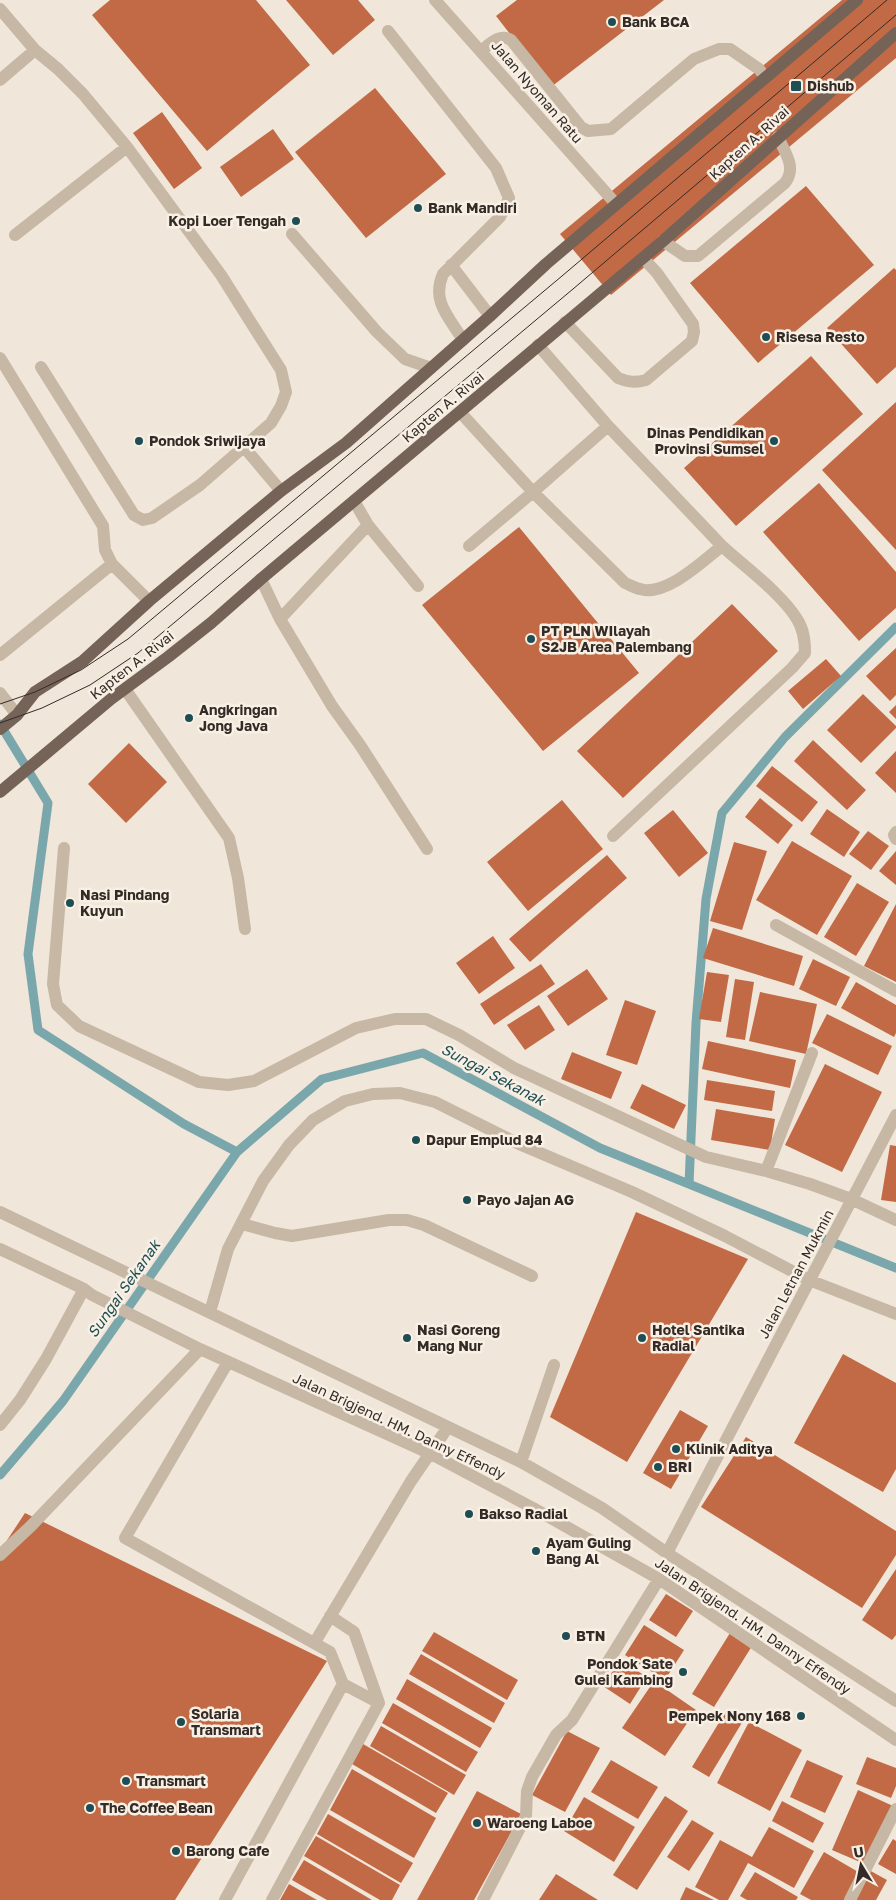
<svg xmlns="http://www.w3.org/2000/svg" width="896" height="1900" font-family="'Golos Text',sans-serif">
<rect width="100%" height="100%" fill="#f0e6d9"/>
<g fill="none" stroke-linecap="round" stroke-linejoin="round">
<path stroke="#79a7ac" stroke-width="9" d="M0 724 48 803 28 954 38 1030 184 1124 237 1152
M689 1184 696 1023 706 899 722 813 785 737 896 627
M0 1475 63 1401 237 1152 322 1079 423 1053 600 1148 896 1268"/>
</g>
<path fill="#c26a45" d="M110 0H256L310 65 207 151 92 15Z
M286 0H358L375 20 333 55Z
M517 0H664L551 87 496 16Z
M842 0H896V58L611 295 560 234Z
M375 88 446 174 366 238 295 152Z
M162 112 202 168 174 189 133 133Z
M273 129 294 159 241 197 220 167Z
M806 186 874 265 758 363 690 283Z
M894 268 896 270V367L877 384 827 328Z
M811 356 863 414 736 526 684 468Z
M896 402V550L822 470Z
M819 483 896 572V608L859 641 763 532Z
M519 527 639 673 543 751 422 605Z
M732 604 778 651 623 798 577 751Z
M896 648V695L890 701 866 676Z
M826 659 841 676 803 709 788 691Z
M863 694 896 726V728L861 763 827 730Z
M896 705V719L889 712Z
M813 740 866 790 847 810 794 761Z
M129 743 167 782 126 823 88 784Z
M896 751V793L875 773Z
M772 766 818 802 802 822 756 786Z
M760 798 793 825 778 844 745 817Z
M562 800 603 849 528 911 487 862Z
M827 809 860 832 844 857 810 834Z
M673 810 708 853 679 877 644 833Z
M868 831 889 846 871 870 849 854Z
M792 841 852 876 817 935 756 900Z
M734 842 767 851 742 930 710 921Z
M896 851V885L879 871Z
M607 855 627 878 530 962 509 939Z
M857 883 889 902 856 956 824 937Z
M896 904V982L864 966Z
M713 928 803 956 794 986 703 958Z
M493 936 515 968 479 994 456 963Z
M813 959 850 977 836 1006 799 989Z
M541 964 555 984 494 1025 480 1004Z
M587 969 608 999 568 1026 547 996Z
M707 972 729 975 721 1022 699 1019Z
M735 979 754 982 745 1040 726 1037Z
M856 982 896 1005V1033L894 1037 841 1008Z
M760 992 817 1004 806 1054 749 1041Z
M625 1000 656 1011 637 1065 606 1055Z
M539 1005 555 1030 525 1050 507 1025Z
M827 1014 892 1046 878 1075 812 1043Z
M708 1041 796 1060 790 1088 702 1069Z
M572 1052 622 1072 611 1099 561 1079Z
M825 1064 882 1092 842 1172 785 1145Z
M707 1080 775 1091 772 1111 704 1100Z
M642 1084 686 1105 674 1129 630 1108Z
M716 1109 775 1119 770 1150 711 1140Z
M890 1145 896 1146V1202L881 1200Z
M636 1212 748 1259 627 1462 550 1417Z
M843 1354 896 1383V1469L883 1492 794 1443Z
M680 1410 708 1426 671 1489 643 1473Z
M746 1437 896 1531V1555L862 1608 701 1507Z
M25 1513 327 1661 175 1900H0V1551Z
M896 1569V1635L892 1640 862 1620Z
M666 1594 693 1611 676 1637 649 1620Z
M644 1625 684 1650 665 1680 625 1655Z
M434 1632 518 1680 507 1700 422 1651Z
M730 1633 752 1646 714 1707 692 1694Z
M421 1654 505 1703 494 1723 409 1674Z
M620 1660 647 1677 630 1704 603 1686Z
M407 1679 492 1728 480 1748 396 1699Z
M654 1681 696 1710 665 1756 622 1728Z
M393 1703 478 1752 466 1772 382 1723Z
M726 1711 743 1721 709 1777 692 1767Z
M749 1722 802 1750 770 1811 717 1783Z
M381 1726 466 1775 454 1795 370 1746Z
M567 1731 600 1748 565 1812 532 1795Z
M363 1744 448 1793 436 1813 352 1764Z
M867 1757 896 1768V1786L891 1798 856 1784Z
M611 1760 658 1787 638 1819 591 1792Z
M807 1760 843 1776 825 1813 790 1797Z
M352 1769 436 1818 414 1858 330 1810Z
M858 1790 893 1806 867 1865 832 1850Z
M477 1791 521 1814 474 1900H417Z
M665 1796 688 1811 637 1890 613 1875Z
M584 1797 635 1827 614 1862 564 1831Z
M782 1801 824 1823 813 1843 772 1821Z
M328 1814 413 1863 401 1883 317 1834Z
M692 1820 714 1833 689 1871 667 1857Z
M769 1827 814 1851 794 1888 748 1863 728 1900H719L695 1887 720 1840 752 1857Z
M316 1836 400 1885 392 1900H380L304 1856Z
M893 1839 896 1841V1874L878 1864Z
M824 1852 860 1873 845 1900H811L800 1894Z
M304 1860 372 1900H327L292 1880Z
M869 1870 887 1880 876 1900H852Z
M755 1872 798 1897 796 1900H747L740 1896Z
M556 1874 598 1900H539Z
M289 1884 317 1900H280Z
M686 1887 714 1900H680Z"/>
<g fill="none" stroke-linecap="round" stroke-linejoin="round">
<path stroke="#c7b7a5" stroke-width="12" d="M435 0 616 204
M0 9 35 50 58 69 83 94 127 147
M388 31 496 168 509 198 500 217 443 274C431 301 449 317 463 340
M481 51C490 44 499 33 511 40L581 127 588 131 611 129 694 59 719 49H730L759 69 765 77
M0 80 35 50
M292 234 377 332 405 359 431 368
M15 235 127 147 221 275 281 370 286 392 281 406 271 423 200 485 152 518 143 520 134 515 41 367
M663 241 685 256H698L785 183C797 167 785 153 778 137
M451 265 490 316
M565 322 618 378C628 382 635 383 646 380L692 341 694 332 693 324 657 273 643 258
M0 358 103 526 105 550 112 564 149 601
M460 412 533 492 608 426
M244 447 281 491
M354 501 368 525 418 586
M469 546 533 492 625 583C630 585 635 588 640 589 666 597 703 561 722 546L608 426 538 345
M261 579 280 619 368 525
M280 619 332 706 360 745 427 849
M0 655 112 564
M125 689 229 838 238 878 245 929
M0 693 17 715
M896 832 894 835 896 839
M613 836 792 668 805 653C805 641 804 630 797 619 781 593 745 567 722 546
M64 848 53 984 57 1005 79 1026 199 1082 228 1085 254 1081 356 1028 395 1019H426L459 1035 514 1068 706 1157 766 1171 810 1184 851 1199 896 1220
M776 925 896 991
M766 1171 812 1053
M0 1212 521 1462 602 1508 667 1553 896 1701
M242 1224 275 1233 292 1236 389 1220H407L424 1225 532 1276
M0 1249 84 1289 92 1295 200 1349 431 1454 533 1508 659 1579 896 1740
M210 1312 228 1249 263 1181 289 1145 313 1120 345 1101 373 1094 400 1093 435 1102 519 1144 632 1192 725 1236 809 1280 896 1314
M228 1362 125 1538 330 1652 343 1684 379 1703
M0 1425 20 1400 46 1359 84 1289
M521 1462 554 1365
M667 1553 896 1115
M0 1555 32 1525 200 1349
M315 1642 411 1481 448 1427
M225 1900 343 1684
M272 1900 379 1703 354 1632 330 1616
M483 1900 526 1816 527 1791 532 1777 556 1735 572 1720 659 1579
M850 1900 896 1809"/>
<path stroke="#756358" stroke-width="12" d="M0 729 17 715 35 692 83 661 149 601 281 491 346 443 490 316 546 264 857 0
M0 792 111 699 168 657 211 623 261 579 663 241 896 33"/>
<path stroke="#342b26" stroke-width="1" d="M0 704 35 692 81 670 128 639 562 276 887 0
M0 723 42 708 90 685 138 653 573 289 896 15"/>
</g>
<g fill="#1e4d53" stroke="#f8f0e5" stroke-width="2">
<circle cx="612" cy="22" r="5"/>
<rect x="790" y="80" width="12" height="12" rx="2.5"/>
<circle cx="418" cy="208" r="5"/>
<circle cx="296" cy="221" r="5"/>
<circle cx="766" cy="337" r="5"/>
<circle cx="139" cy="441" r="5"/>
<circle cx="774" cy="441" r="5"/>
<circle cx="531" cy="639" r="5"/>
<circle cx="189" cy="718" r="5"/>
<circle cx="70" cy="903" r="5"/>
<circle cx="416" cy="1140" r="5"/>
<circle cx="467" cy="1200" r="5"/>
<circle cx="407" cy="1338" r="5"/>
<circle cx="642" cy="1338" r="5"/>
<circle cx="676" cy="1449" r="5"/>
<circle cx="658" cy="1467" r="5"/>
<circle cx="469" cy="1514" r="5"/>
<circle cx="536" cy="1551" r="5"/>
<circle cx="566" cy="1636" r="5"/>
<circle cx="683" cy="1672" r="5"/>
<circle cx="801" cy="1716" r="5"/>
<circle cx="181" cy="1722" r="5"/>
<circle cx="126" cy="1781" r="5"/>
<circle cx="90" cy="1808" r="5"/>
<circle cx="477" cy="1823" r="5"/>
<circle cx="176" cy="1851" r="5"/>
</g>
<g text-anchor="middle" stroke-width="5" stroke-linejoin="round" paint-order="stroke">
<g font-size="14" font-weight="bold" fill="#342b26" stroke="#f8f0e5" text-anchor="start">
<text x="622" y="27">Bank BCA</text>
<text x="807" y="91">Dishub</text>
<text x="428" y="213">Bank Mandiri</text>
<text x="286" y="226" text-anchor="end">Kopi Loer Tengah</text>
<text x="776" y="342">Risesa Resto</text>
<text x="764" y="438" text-anchor="end">Dinas Pendidikan<tspan x="764" dy="16">Provinsi Sumsel</tspan></text>
<text x="149" y="446">Pondok Sriwijaya</text>
<text x="541" y="636">PT PLN WIlayah<tspan x="541" dy="16">S2JB Area Palembang</tspan></text>
<text x="199" y="715">Angkringan<tspan x="199" dy="16">Jong Java</tspan></text>
<text x="80" y="900">Nasi Pindang<tspan x="80" dy="16">Kuyun</tspan></text>
<text x="426" y="1145">Dapur Emplud 84</text>
<text x="477" y="1205">Payo Jajan AG</text>
<text x="417" y="1335">Nasi Goreng<tspan x="417" dy="16">Mang Nur</tspan></text>
<text x="652" y="1335">Hotel Santika<tspan x="652" dy="16">Radial</tspan></text>
<text x="686" y="1454">Klinik Aditya</text>
<text x="668" y="1472">BRI</text>
<text x="479" y="1519">Bakso Radial</text>
<text x="546" y="1548">Ayam Guling<tspan x="546" dy="16">Bang Al</tspan></text>
<text x="576" y="1641">BTN</text>
<text x="673" y="1669" text-anchor="end">Pondok Sate<tspan x="673" dy="16">Gulei Kambing</tspan></text>
<text x="191" y="1719">Solaria<tspan x="191" dy="16">Transmart</tspan></text>
<text x="791" y="1721" text-anchor="end">Pempek Nony 168</text>
<text x="136" y="1786">Transmart</text>
<text x="100" y="1813">The Coffee Bean</text>
<text x="487" y="1828">Waroeng Laboe</text>
<text x="186" y="1856">Barong Cafe</text>
</g>
<g font-size="14" fill="#342b26" stroke="#f8f0e5">
<text transform="translate(537 92) rotate(49)" y="5">Jalan Nyoman Ratu</text>
<text transform="translate(749 143) rotate(-42)" y="5">Kapten A. Rivai</text>
<text transform="translate(443 407) rotate(-40)" y="5">Kapten A. Rivai</text>
<text transform="translate(132 665) rotate(-38)" y="5">Kapten A. Rivai</text>
<text transform="translate(796 1274) rotate(-62)" y="5">Jalan Letnan Mukmin</text>
<text transform="translate(399 1426) rotate(25)" y="5">Jalan Brigjend. HM. Danny Effendy</text>
<text transform="translate(753 1626) rotate(34)" y="5">Jalan Brigjend. HM. Danny Effendy</text>
</g>
<g font-size="15" font-style="italic" fill="#1e4d53" stroke="#f8f0e5">
<text transform="translate(493 1075) rotate(28)" y="5">Sungai Sekanak</text>
<text transform="translate(124 1289) rotate(-55)" y="5">Sungai Sekanak</text>
</g>
</g>
<g transform="translate(861 1865) rotate(350)" stroke="#f8f0e5" stroke-width="4" paint-order="stroke">
<path d="M0-4L9 19L0 12L-9 19Z" fill="#342b26"/>
<text y="-8" font-size="14" font-weight="bold" text-anchor="middle" fill="#342b26">U</text>
</g>
</svg>
